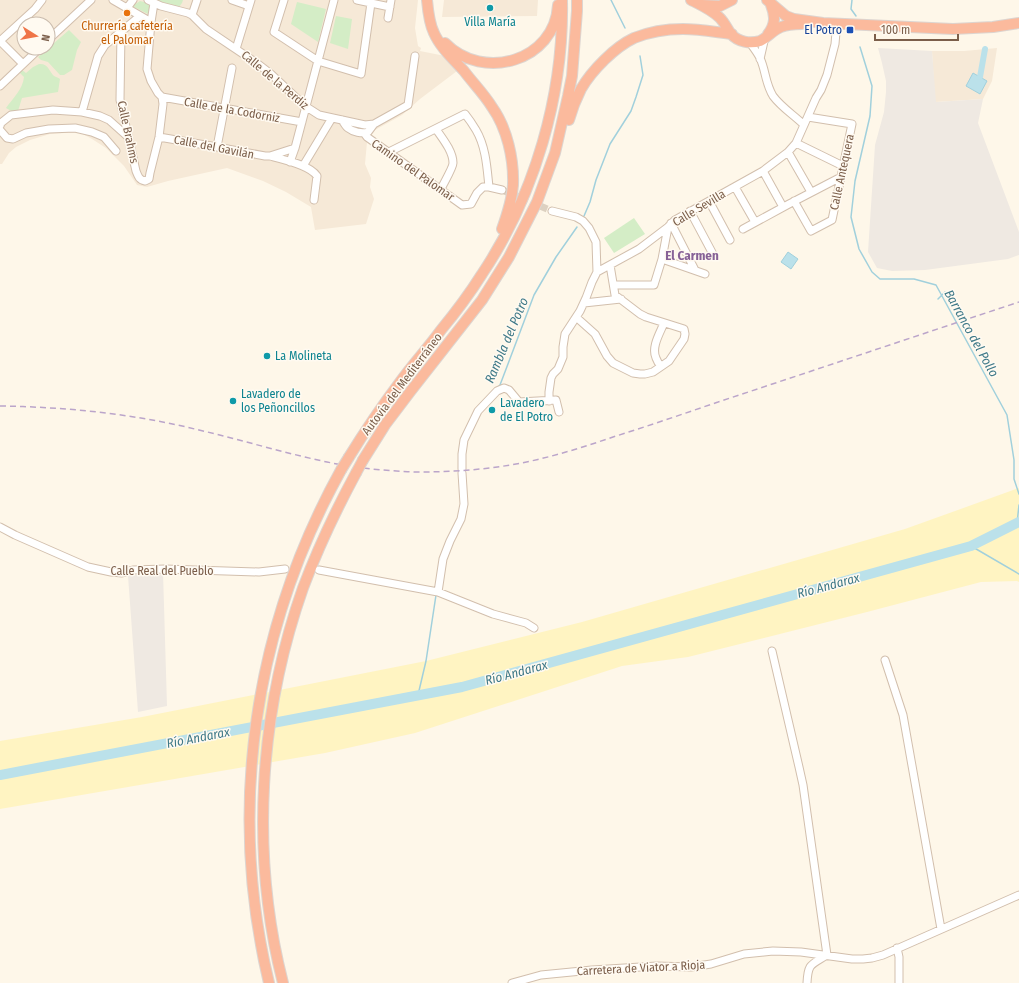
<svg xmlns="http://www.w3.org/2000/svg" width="1019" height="983" font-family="'Fira Sans Condensed',sans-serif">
<rect width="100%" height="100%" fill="#fef7e9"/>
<path fill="#f6e9d7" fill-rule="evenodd" d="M0 0H418L415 28 418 46 421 48 420 51 445 56 457 71 420 99 402 115 375 130 367 142 365 164 371 178 370 187 374 199 366 224 315 230 311 207 286 192 263 181 227 168 168 181 147 187 137 185 124 166 106 148 92 139 79 132 50 134 30 140 16 147 9 153 2 164H0ZM24 24H48V48H24Z
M444 0H538L537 16 442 17Z
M997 48 992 81 983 99 935 102 932 51H964Z"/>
<path fill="#efe9e2" d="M878 48 932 51 936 102 983 99 978 123 1019 232V255L1008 259 925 270 892 271 877 268 868 252 875 145 884 112 886 92V81L882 63Z
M163 572 167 706 138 712 128 576Z"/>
<path fill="#d4edc6" d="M154 0H183L182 3 179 7Z
M140 1 144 2 150 5 149 13 148 14 134 7V5Z
M297 2 326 9 318 42 291 24Z
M336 16 352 19 348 49 330 43Z
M69 30 81 42 77 50 72 70 64 75H60L48 62 41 60 38 57Z
M39 64C48 63 49 71 54 76 56 77 59 78 60 79L58 92 22 98 18 111 13 112 6 108C13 98 23 89 24 77L19 72 22 70 26 73 33 67Z
M634 218 645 234 614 253 604 238Z"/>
<path fill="#fff4c2" d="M1019 488V582L1017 581 981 582 867 612 688 657 622 666 415 733 325 753 0 809V741L142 717 426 661 582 622 905 529Z"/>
<path fill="#bbe1ea" stroke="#a1d0dc" d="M973 73 987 81 980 94 966 86Z
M788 252 798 259 791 269 781 262Z"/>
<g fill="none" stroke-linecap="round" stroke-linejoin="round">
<path stroke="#a1d0dc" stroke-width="1.5" d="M611 0 625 28
M852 0 851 9 856 16
M860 47 872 86 870 116 855 181 851 217 859 249 872 272 880 279H914L936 285 1007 415 1014 460V479L1019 494
M584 216 590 202 596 180 610 144 631 111 636 97 643 75 640 56
M938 299 945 292
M498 387 500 385 534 295 556 257 577 227
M1017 523 1019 505
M971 546 1019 574
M418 695 426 661 436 595"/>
<path stroke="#bbe1ea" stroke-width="6" d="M980 77 985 49"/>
<path stroke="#bbe1ea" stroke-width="10" d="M0 775 462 687 971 546 1019 522"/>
<path stroke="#ddd1c1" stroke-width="7" stroke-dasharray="7 3.5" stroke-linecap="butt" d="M502 190 552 211"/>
<defs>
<path id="minor" d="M113 0 151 22
M148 0 161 6 188 13 192 15 206 29 258 64 271 74 305 106 319 115 365 125 374 124 408 105 415 56
M232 0 249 6
M284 0 274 32 318 61 361 74 371 3
M357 0 390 7
M127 8 133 0
M192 15 197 0
M388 18 391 0
M121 31 120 100 136 171C138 176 139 180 145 181L149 179 150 173 159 137 163 104 162 97 158 93 151 81 147 69 151 22 154 3
M48 40 91 0
M0 41 35 9 42 0
M0 41 23 64
M750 43C753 47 757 52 760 58 766 71 765 83 773 96 782 108 794 115 804 125
M236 49 251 0
M760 59 765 37
M0 86 40 48
M162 97 302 122
M82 112 98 56 105 45 140 16
M342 120C344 123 346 127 348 128 353 132 362 134 368 132L374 124
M0 126 1 123 11 115 53 110 82 112 100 116 109 120 128 137
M436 129C442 138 453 151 453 163 453 168 443 184 441 189
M0 130 7 138 13 139 26 133 49 129 75 128 92 132 104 137 116 151
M364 133 367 137 462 205 471 204 477 193 483 187H489L502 190
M159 137 217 147 265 156H270L295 148
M796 143 843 166
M217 147 232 68
M389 152 465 114C469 119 473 125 476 130 486 147 487 168 489 187
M788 152 811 192
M270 156C282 159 310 165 317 176L314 200
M290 162 295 148 334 0
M303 166 332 118
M763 171 783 207
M735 187 755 222
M709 201 730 240
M794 201 811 231 832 220 852 124 808 117
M552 211 576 217 583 221 589 228 596 242 597 272
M690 211 714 256
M671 223 695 270
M743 229 789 204 841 177
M662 259 705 274
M614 285H654L662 259 668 227
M584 303 621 299
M576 317 595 334 607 356 613 363 633 373 640 374H645L653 372 669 361 684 339 685 334 684 329 646 317 640 314 615 295 610 265
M661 366C659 364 657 361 656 358 651 347 660 333 664 323
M549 401V392L551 378 553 374 558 369 563 357V347L565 334 580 311 586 298 592 282 597 272 639 249 668 227 675 220 763 171 788 152 796 143 816 98 821 90 827 75 835 44 836 32
M462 469V454L464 440 478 411 497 391 504 388 509 390 519 402 556 400 559 412
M0 527 15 535 88 567 111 572 122 573 133 570 165 569 259 572 285 569
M319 570 438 592 493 614 526 623 534 628
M438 592 443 559 450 541 461 519 464 504 462 473
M772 651 799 767 803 785 827 955C811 965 808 963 807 983
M885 660 903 715 941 929
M897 948 899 957V983
M512 983 541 975 592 970 657 966 691 967 711 964 744 954 773 951 801 952 852 959H863L872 958 883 955 1019 895"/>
<path id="highway" d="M427 0C428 11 429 23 434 33 440 47 453 59 464 71 473 83 484 94 492 107 507 128 514 159 513 185 512 200 507 215 502 229
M691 0C701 5 712 10 720 18 725 23 727 29 731 34 738 42 750 44 760 41 768 37 773 30 781 27 788 24 795 24 802 24
M767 0 786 16 794 19 823 23 953 29 993 27 1019 23
M702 5 720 6 732 0
M768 34C776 24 775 15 771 5
M445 43C483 82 555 61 558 5
M569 120C572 109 576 99 581 89 592 70 615 47 634 38 649 32 667 29 683 29 699 29 715 32 732 34
M349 457C365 431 382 406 400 382 413 364 428 348 441 330 456 312 470 293 482 274 535 195 564 94 562 0
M363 460 385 425 410 392 482 300 509 257 537 202 555 153 568 96 572 76 577 11V0
M269 983C227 808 254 627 341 470
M283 983C250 854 259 713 303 588 318 548 336 510 356 473"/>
</defs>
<use href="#minor" stroke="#d2bfad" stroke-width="9"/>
<use href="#highway" stroke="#ddd5d0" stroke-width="12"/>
<use href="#minor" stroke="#fff" stroke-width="7"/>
<use href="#highway" stroke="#fbba9d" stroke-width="10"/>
<path stroke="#bba5ca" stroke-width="1.5" stroke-dasharray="6 4" stroke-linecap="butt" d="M0 406C67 407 134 414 199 430 242 440 284 453 327 462 356 468 386 471 416 472 450 472 483 470 516 464 549 458 581 448 613 437 648 426 683 414 718 402 818 369 919 335 1019 302"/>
<defs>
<path id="highway-bridge" d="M341 470 349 457
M356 473 363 460"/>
</defs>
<use href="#highway-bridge" stroke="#ddd5d0" stroke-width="12" stroke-linecap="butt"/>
<use href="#highway-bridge" stroke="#fbba9d" stroke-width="10"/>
</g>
<g fill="#0f9aa8" stroke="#fffaf1" stroke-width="1.5">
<circle cx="490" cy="8" r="4"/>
<circle cx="267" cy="356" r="4"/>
<circle cx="233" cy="401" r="4"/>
<circle cx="492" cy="410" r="4"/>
</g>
<circle fill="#e8710a" stroke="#fffaf1" stroke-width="1.5" cx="127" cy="13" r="4"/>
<rect fill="#1a4fb4" stroke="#fffaf1" stroke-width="1.5" x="846" y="26" width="8" height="8" rx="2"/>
<g text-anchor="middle" stroke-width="3" stroke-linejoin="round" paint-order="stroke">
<g font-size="12" fill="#0d838f" stroke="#fffaf1" text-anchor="start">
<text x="490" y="26" text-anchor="middle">Villa María</text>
<text x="275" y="360">La Molineta</text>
<text x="241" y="398">Lavadero de<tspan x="241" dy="14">los Peñoncillos</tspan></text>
<text x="500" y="407">Lavadero<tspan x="500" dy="14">de El Potro</tspan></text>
</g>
<g font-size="12" fill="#c56008" stroke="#fffaf1">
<text x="127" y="30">Churrería cafetería<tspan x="127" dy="14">el Palomar</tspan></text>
</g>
<g font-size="12" fill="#164399" stroke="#fffaf1" text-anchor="end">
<text x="842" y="34">El Potro</text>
</g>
<g font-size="12" fill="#7b5e4a" stroke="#fffaf1">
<text transform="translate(275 80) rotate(40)" y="4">Calle de la Perdiz</text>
<text transform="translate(232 110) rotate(10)" y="4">Calle de la Codorniz</text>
<text transform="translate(128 132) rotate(78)" y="4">Calle Brahms</text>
<text transform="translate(214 147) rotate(11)" y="4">Calle del Gavilán</text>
<text transform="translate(413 170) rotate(35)" y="4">Camino del Palomar</text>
<text transform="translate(842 172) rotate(-78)" y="4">Calle Antequera</text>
<text transform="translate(699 208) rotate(-31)" y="4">Calle Sevilla</text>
<text transform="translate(402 384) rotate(-53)" y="4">Autovía del Mediterráneo</text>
<text x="162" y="575">Calle Real del Pueblo</text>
<text transform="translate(641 968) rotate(-3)" y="4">Carretera de Viator a Rioja</text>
</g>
<g font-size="13" font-weight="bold" fill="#876297" stroke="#fffaf1">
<text x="692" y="260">El Carmen</text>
</g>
<g font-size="13" font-style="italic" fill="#3f7988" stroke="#fffaf1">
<text transform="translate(972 333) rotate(61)" y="5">Barranco del Pollo</text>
<text transform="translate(506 340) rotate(-67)" y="5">Rambla del Potro</text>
<text transform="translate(828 585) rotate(-15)" y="5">Río Andarax</text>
<text transform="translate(516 672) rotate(-15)" y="5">Río Andarax</text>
<text transform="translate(198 737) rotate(-11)" y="5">Río Andarax</text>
</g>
</g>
<g transform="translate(36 36) rotate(101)"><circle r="19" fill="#fffaf1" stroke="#cabcae"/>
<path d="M0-3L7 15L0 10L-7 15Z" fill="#ef7447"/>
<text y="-6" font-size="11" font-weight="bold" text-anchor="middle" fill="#7b5e4a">N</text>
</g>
<path d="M875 34v6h83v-6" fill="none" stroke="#7b5e4a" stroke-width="2"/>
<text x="881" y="34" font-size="12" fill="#7b5e4a" stroke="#fffaf1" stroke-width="3" paint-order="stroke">100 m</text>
</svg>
